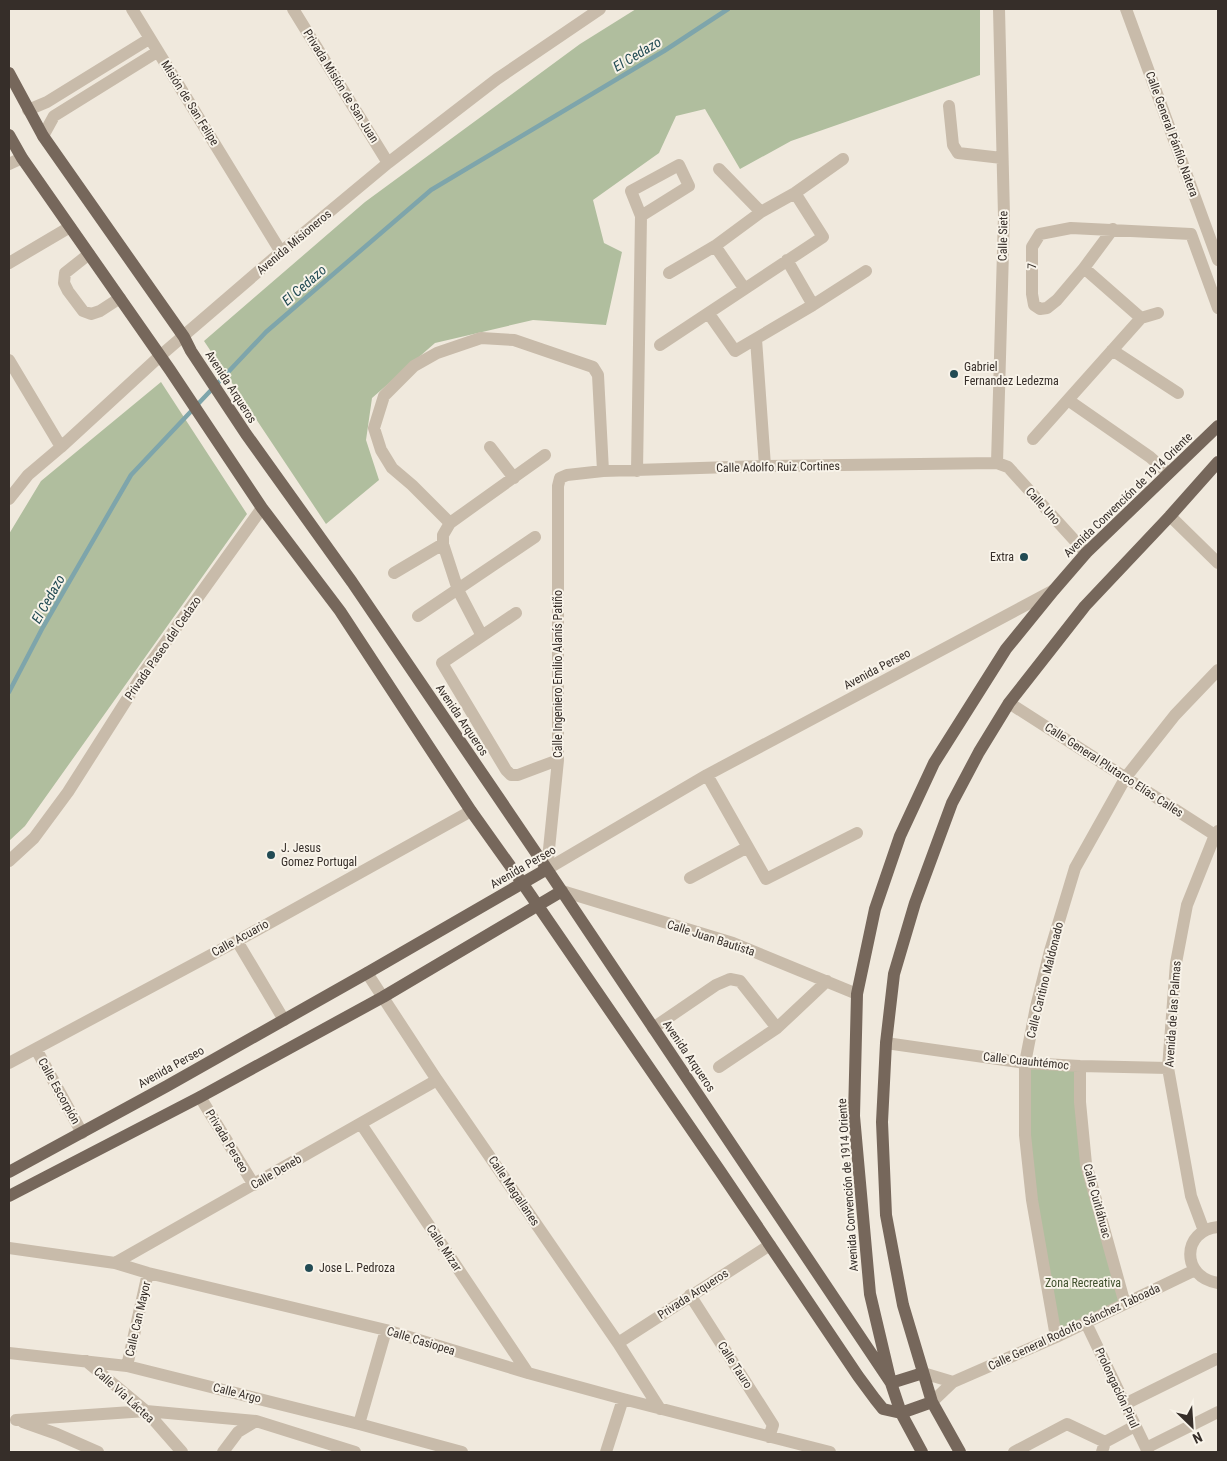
<svg xmlns="http://www.w3.org/2000/svg" width="1227" height="1461" font-family="'Roboto Condensed',sans-serif">
<rect width="100%" height="100%" fill="#f0e9dd"/>
<path fill="#b0be9e" d="M636 9H980V75L791 141 740 169 705 109 676 116 659 153 593 200 604 243 622 252 606 325 533 320 435 343 372 398 366 440 379 480 326 524 204 341 365 202 580 44Z
M161 382 247 514 25 826 9 841V534L41 481Z
M1025 1063 1080 1066 1086 1164 1125 1304 1056 1337 1032 1200Z"/>
<g fill="none" stroke-linecap="round" stroke-linejoin="round">
<path stroke="#7ea5ab" stroke-width="4.5" d="M9 692 43 627 131 475 266 332 431 190 664 51 728 9"/>
<path stroke="#c8bbaa" stroke-width="12" d="M132 9 281 252
M293 9 388 163
M1126 9 1218 260
M949 106 953 145 958 153 1002 158
M28 110 47 102 149 39
M43 136 54 116 157 52
M9 164 22 158
M679 165 689 186 641 216 631 191Z
M719 169 761 212
M1113 229 1084 268 1057 300 1047 308 1040 309 1034 305 1032 294V247L1040 234 1071 228 1191 234 1218 308
M715 246 744 288
M89 254 65 273 64 283 68 291 83 311 91 314 100 311 120 298
M787 260 813 305
M9 263 70 227
M1084 268 1141 318
M669 273 715 246 761 212 795 193 843 159
M709 314 735 351 813 305 866 271
M756 339 765 466
M660 345 823 237 795 193
M1112 350 1178 393
M9 360 61 447
M1068 400 1150 457 1168 473
M1033 439 1141 318 1158 313
M490 447 514 478
M997 463 1004 216 999 9
M637 471 641 216
M9 499 28 475 61 447 160 356 281 252 388 163 497 79 600 9
M1170 516 1218 563
M450 523 412 485 392 468 381 450 374 428 384 396 414 366 437 353 481 338 514 340 593 367 598 375 603 471
M394 573 443 544
M516 613 442 663 506 770 511 775H518L558 760
M418 616 535 537
M482 636 458 590 443 544V535L450 523 545 455
M1009 703 1218 837
M707 775 766 879 857 833
M9 861 34 838 68 792 145 671 262 508
M547 869 558 760V486L560 478 567 475 603 471 765 466 997 463 1008 467 1086 553
M547 869 707 775 1054 590
M690 878 748 847
M562 891 733 943 857 994
M237 941 284 1020
M367 973 437 1080 618 1343 660 1409
M653 1028 716 985 730 979 740 981 777 1028
M886 1043 1025 1063 1080 1066 1168 1068
M36 1049 82 1133
M9 1063 237 941 471 811
M1080 1066V1102L1086 1164 1125 1304
M719 1067 777 1028 827 981
M200 1097 254 1185
M361 1124 528 1373
M1218 1227C1182 1230 1180 1277 1218 1283
M1204 1231 1191 1196 1168 1068 1176 963 1187 905 1215 835 1218 831
M9 1248 115 1263 148 1273 386 1330 528 1373 623 1399 830 1452
M115 1263 437 1080
M690 1295 773 1425 769 1437
M1086 1323 1148 1452
M1056 1337 1032 1200 1025 1135V1063L1036 1007 1050 951 1075 868 1126 777 1175 715 1218 670
M618 1343 770 1245
M9 1353 127 1366 359 1424 462 1452
M86 1361 146 1411 182 1452
M127 1366 148 1273
M923 1373 953 1382
M932 1402 953 1382 1056 1337 1195 1270
M1125 1404 1216 1359
M16 1420 146 1411 256 1421 355 1452
M23 1422 57 1434 98 1452
M359 1424 386 1330
M1146 1448 1218 1412
M223 1452 238 1432 256 1421
M606 1452 623 1399
M1014 1452 1067 1424 1105 1442
M1102 1452 1105 1442 1135 1426"/>
<path stroke="#76675b" stroke-width="12" d="M9 73 43 136 184 337 191 351 246 434 352 582 547 869 891 1383 923 1373
M9 135 22 158 170 370 262 508 340 611 471 811 523 884 720 1171 858 1376 875 1399 883 1409 901 1413
M9 1172 167 1086 367 973 547 869
M9 1196 200 1097 383 997 562 891
M901 1413 932 1402
M922 1452 901 1413 891 1383 870 1294 854 1116 857 994 875 909 900 836 934 763 1006 649 1054 590 1086 553 1218 426
M960 1452 932 1402 903 1305 886 1215 882 1122 886 1043 894 974 915 903 952 803 979 752 1009 703 1085 606 1170 516 1218 462"/>
</g>
<g fill="#224b54" stroke="#f8f3e9" stroke-width="2">
<circle cx="954" cy="374" r="5"/>
<circle cx="1024" cy="557" r="5"/>
<circle cx="271" cy="855" r="5"/>
<circle cx="309" cy="1268" r="5"/>
</g>
<g text-anchor="middle" stroke-width="4" stroke-linejoin="round" paint-order="stroke">
<g font-size="12" fill="#362e29" stroke="#f8f3e9">
<text transform="translate(341 86) rotate(58)" y="4">Privada Misión de San Juan</text>
<text transform="translate(190 103) rotate(58)" y="4">Misión de San Felipe</text>
<text transform="translate(1172 134) rotate(70)" y="4">Calle General Pánfilo Natera</text>
<text transform="translate(1003 236) rotate(-89)" y="4">Calle Siete</text>
<text transform="translate(294 242) rotate(-40)" y="4">Avenida Misioneros</text>
<text transform="translate(1032 266) rotate(-89)" y="4">7</text>
<text transform="translate(231 387) rotate(57)" y="4">Avenida Arqueros</text>
<text transform="translate(778 467) rotate(-1)" y="4">Calle Adolfo Ruiz Cortines</text>
<text transform="translate(1128 495) rotate(-44)" y="4">Avenida Convención de 1914 Oriente</text>
<text transform="translate(1043 506) rotate(48)" y="4">Calle Uno</text>
<text transform="translate(163 648) rotate(-55)" y="4">Privada Paseo del Cedazo</text>
<text transform="translate(877 669) rotate(-28)" y="4">Avenida Perseo</text>
<text transform="translate(558 674) rotate(-90)" y="4">Calle Ingeniero Emilio Alanís Patiño</text>
<text transform="translate(462 720) rotate(56)" y="4">Avenida Arqueros</text>
<text transform="translate(1114 770) rotate(33)" y="4">Calle General Plutarco Elías Calles</text>
<text transform="translate(523 867) rotate(-30)" y="4">Avenida Perseo</text>
<text transform="translate(240 938) rotate(-29)" y="4">Calle Acuario</text>
<text transform="translate(711 938) rotate(18)" y="4">Calle Juan Bautista</text>
<text transform="translate(1045 980) rotate(-76)" y="4">Calle Caritino Maldonado</text>
<text transform="translate(1173 1014) rotate(-86)" y="4">Avenida de las Palmas</text>
<text transform="translate(689 1056) rotate(56)" y="4">Avenida Arqueros</text>
<text transform="translate(1026 1061) rotate(6)" y="4">Calle Cuauhtémoc</text>
<text transform="translate(171 1067) rotate(-29)" y="4">Avenida Perseo</text>
<text transform="translate(59 1091) rotate(61)" y="4">Calle Escorpión</text>
<text transform="translate(227 1141) rotate(59)" y="4">Privada Perseo</text>
<text transform="translate(276 1172) rotate(-30)" y="4">Calle Deneb</text>
<text transform="translate(848 1185) rotate(-94)" y="4">Avenida Convención de 1914 Oriente</text>
<text transform="translate(514 1191) rotate(56)" y="4">Calle Magallanes</text>
<text transform="translate(1097 1201) rotate(75)" y="4">Calle Cuitláhuac</text>
<text transform="translate(444 1248) rotate(56)" y="4">Calle Mizar</text>
<text transform="translate(693 1294) rotate(-33)" y="4">Privada Arqueros</text>
<text transform="translate(138 1319) rotate(-77)" y="4">Calle Can Mayor</text>
<text transform="translate(1074 1327) rotate(-25)" y="4">Calle General Rodolfo Sánchez Taboada</text>
<text transform="translate(421 1341) rotate(17)" y="4">Calle Casiopea</text>
<text transform="translate(735 1365) rotate(57)" y="4">Calle Tauro</text>
<text transform="translate(1117 1388) rotate(65)" y="4">Prolongación Pirul</text>
<text transform="translate(237 1393) rotate(14)" y="4">Calle Argo</text>
<text transform="translate(124 1395) rotate(42)" y="4">Calle Vía Láctea</text>
</g>
<g font-size="12" fill="#362e29" stroke="#f8f3e9" text-anchor="start">
<text x="964" y="371">Gabriel<tspan x="964" dy="14">Fernandez Ledezma</tspan></text>
<text x="1014" y="561" text-anchor="end">Extra</text>
<text x="281" y="852">J. Jesus<tspan x="281" dy="14">Gomez Portugal</tspan></text>
<text x="319" y="1272">Jose L. Pedroza</text>
</g>
<g font-size="12" fill="#41522f" stroke="#f8f3e9">
<text x="1083" y="1287">Zona Recreativa</text>
</g>
<g font-size="14" font-style="italic" fill="#224b54" stroke="#f8f3e9">
<text transform="translate(637 54) rotate(-31)" y="5">El Cedazo</text>
<text transform="translate(304 285) rotate(-41)" y="5">El Cedazo</text>
<text transform="translate(48 599) rotate(-61)" y="5">El Cedazo</text>
</g>
</g>
<rect width="1227" height="1461" fill="none" stroke="#362e29" stroke-width="20"/>
<g transform="translate(1192 1426) rotate(155)" stroke="#f8f3e9" stroke-width="4" paint-order="stroke">
<path d="M0-4L9 19L0 12L-9 19Z" fill="#362e29"/>
<text y="-8" font-size="14" font-weight="bold" text-anchor="middle" fill="#362e29">N</text>
</g>
</svg>
